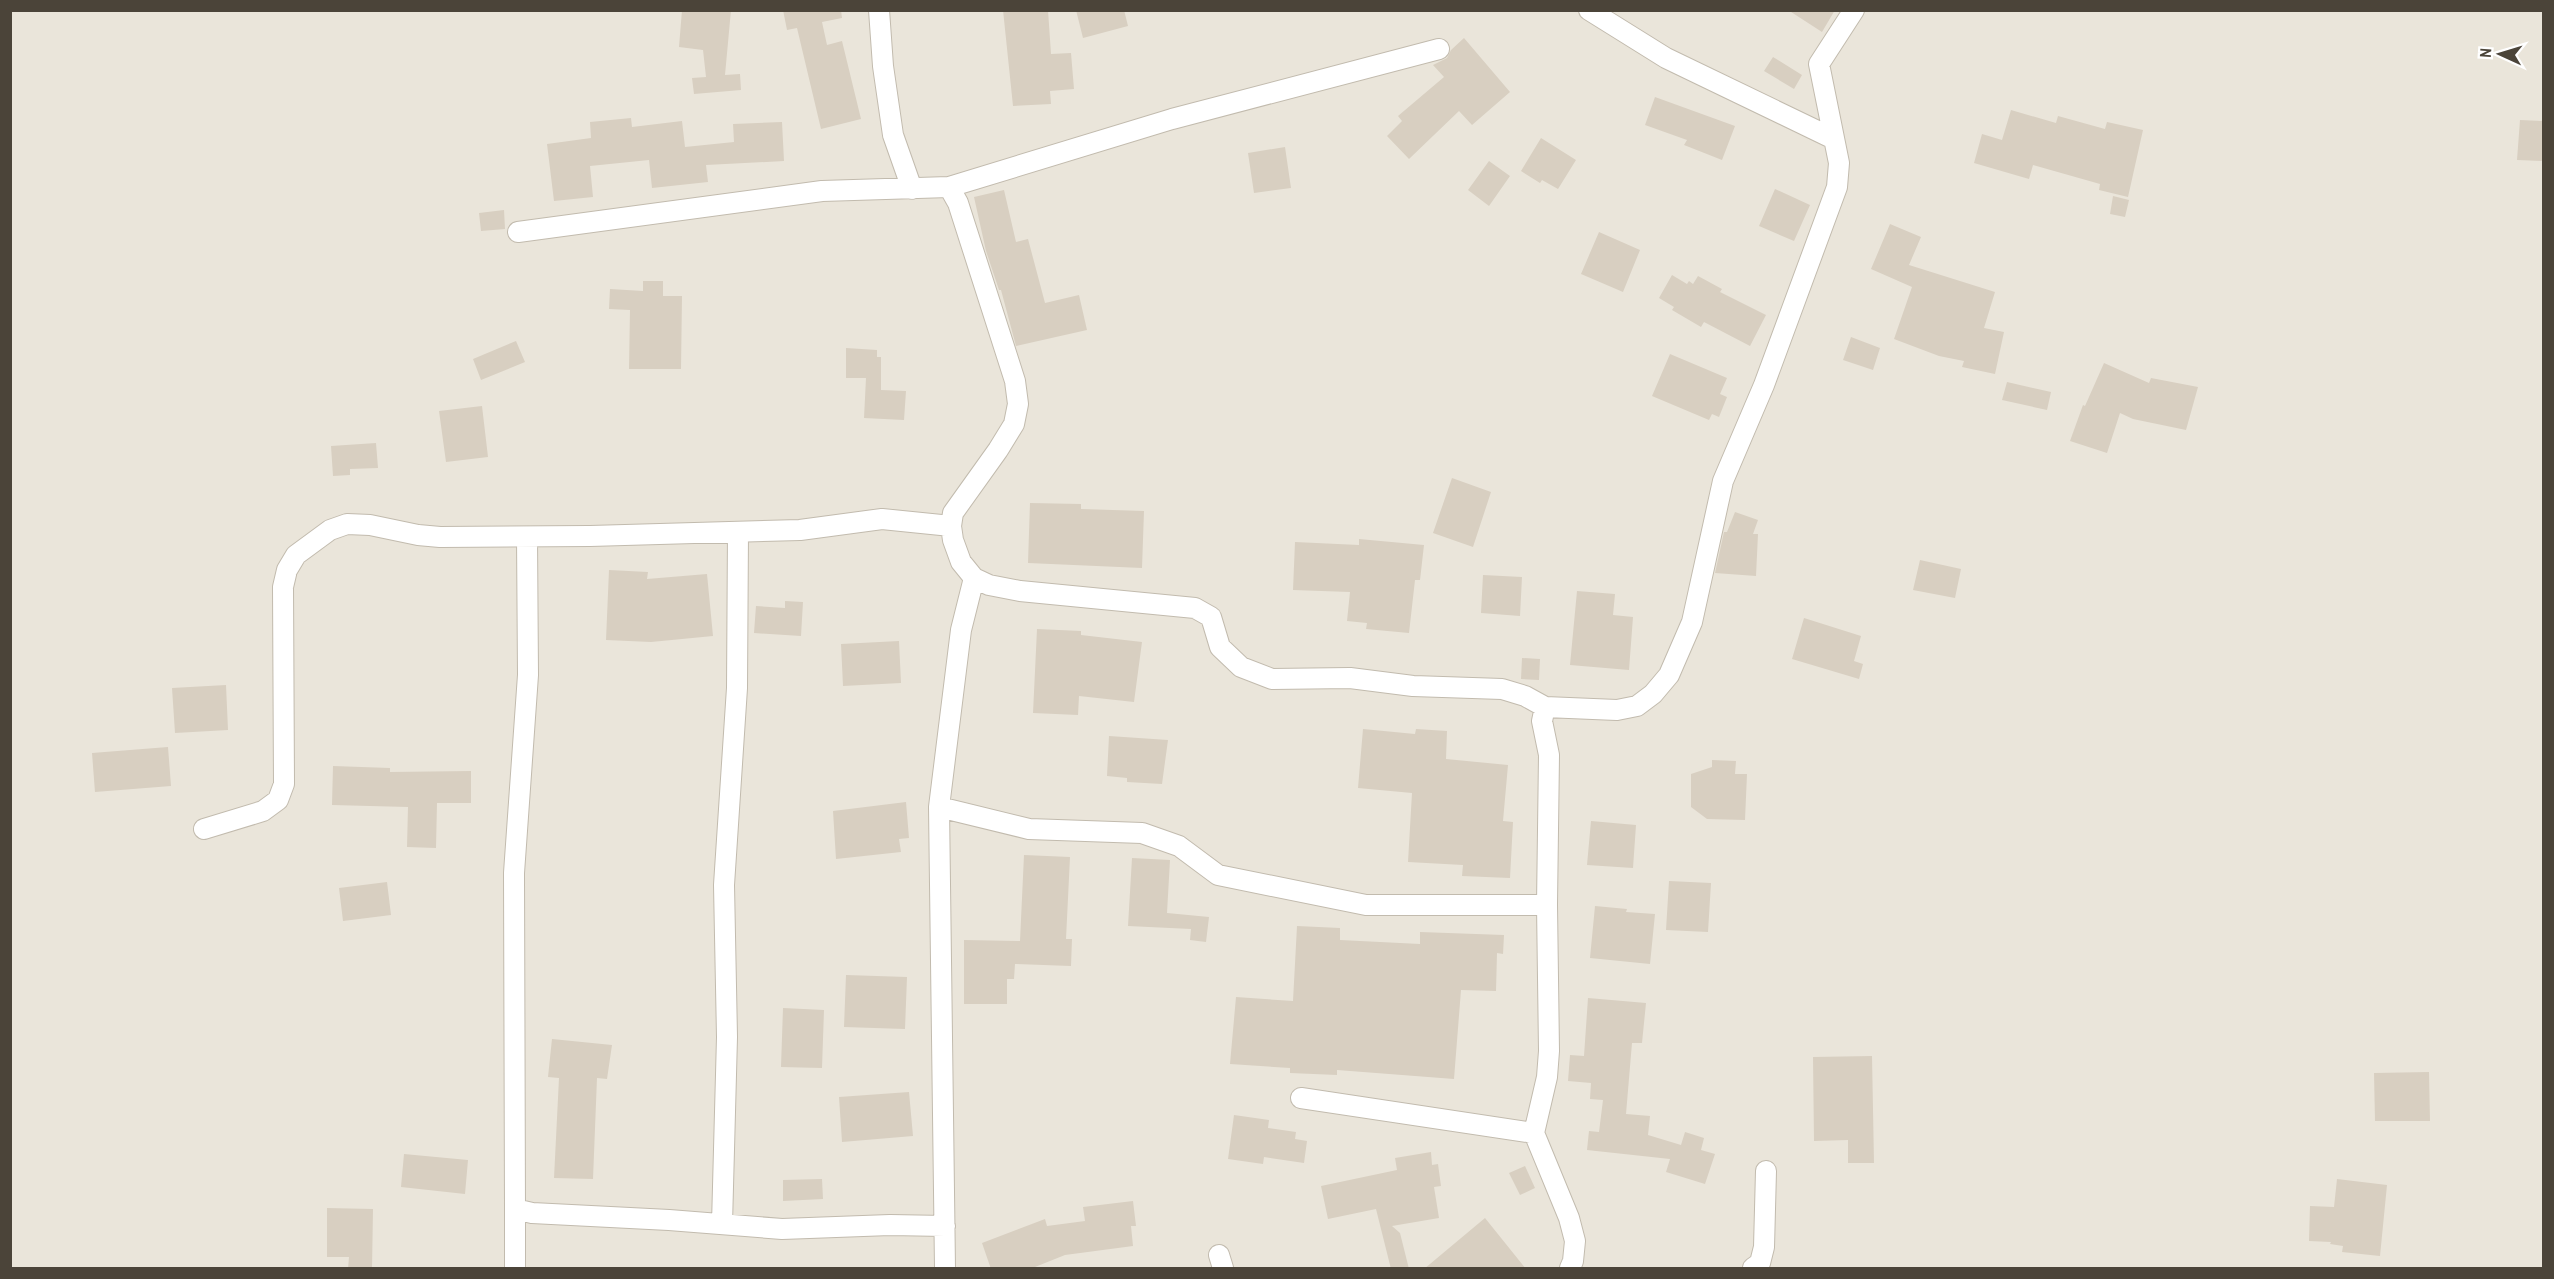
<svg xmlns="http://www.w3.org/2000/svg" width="2554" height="1279" font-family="'Archivo Narrow',sans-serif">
<rect width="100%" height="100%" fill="#f6f3ec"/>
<path fill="#eae5da" d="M11 11H2543V1268H11Z"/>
<path fill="#d8cfc1" d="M682 10H731L725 75 740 74 741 90 694 94 692 78 706 77 703 50 679 47Z
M783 10H841L842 18 822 22 827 45 842 41 861 119 821 129 797 28 787 30Z
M1003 10H1048L1051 54 1071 53 1074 89 1050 91 1051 104 1013 106Z
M1076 10H1124L1128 26 1083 38Z
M1788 10H1835L1822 32Z
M1464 38 1510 92 1472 125 1459 111 1409 159 1387 136 1402 121 1398 116 1444 77 1433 65 1447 58 1451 50Z
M1773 57 1802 75 1794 89 1764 71Z
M1655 97 1735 126 1722 160 1684 145 1687 140 1645 125Z
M2011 110 2056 123 2058 116 2105 129 2107 122 2143 130 2128 197 2099 190 2100 184 2033 165 2029 179 1974 163 1982 134 2002 140Z
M631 118 632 127 682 121 685 147 734 142 733 124 782 122 784 161 706 165 708 182 652 188 649 160 590 166 593 197 554 201 547 144 591 138 590 122Z
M2520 120 2544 121V161L2517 160Z
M1541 138 1576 160 1558 189 1542 180 1540 183 1521 171Z
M1285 147 1291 188 1254 193 1248 153Z
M1489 161 1510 176 1489 206 1468 190Z
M1775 189 1810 205 1794 241 1759 226Z
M1004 190 1016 242 1028 239 1045 303 1079 295 1087 330 1016 346 1001 290H999L986 251 974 197Z
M2113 196 2129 200 2125 217 2110 214Z
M504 210 505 229 481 231 479 213Z
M1890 224 1921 237 1909 265 1995 292 1984 328 2004 332 1995 374 1962 367 1964 361 1939 356 1894 339 1912 287 1871 269Z
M1599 232 1640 250 1623 292 1581 274Z
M1672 275 1687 284 1689 281 1693 284 1698 276 1722 289 1720 292 1766 315 1750 346 1704 322 1701 327 1672 310 1674 307 1659 298Z
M643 281H663V296H682L681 369H629L630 310 609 309 610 289 643 291Z
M1851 337 1880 348 1873 370 1843 360Z
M516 341 525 362 481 380 473 359Z
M846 348 877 350V357H881V390L906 391 904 420 864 418 866 378H846Z
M1670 354 1727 378 1720 394 1727 397 1719 417 1712 414 1709 420 1652 396Z
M2104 363 2149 383 2151 378 2198 387 2186 430 2133 419 2120 413 2107 453 2070 441 2083 405 2085 406Z
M2007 382 2051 392 2047 410 2002 400Z
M482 406 488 457 446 462 439 411Z
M376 443 378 468 350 469V475L333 476 331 446Z
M1452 478 1491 492 1473 547 1433 533Z
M1030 503 1081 504V509L1144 511 1142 568 1028 563Z
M1735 512 1758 520 1753 534H1758L1756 576 1715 573 1724 532H1727Z
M1359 539 1424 545 1420 580H1415L1409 633 1366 629 1367 623 1347 621 1350 592 1293 590 1295 542 1359 545Z
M1920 560 1961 569 1955 598 1913 590Z
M609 570 648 572 647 579 707 574 713 636 651 642 606 640Z
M1483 575 1522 577 1520 616 1481 613Z
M1577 591 1615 594 1613 615 1633 617 1629 670 1570 665Z
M785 601 803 602 801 636 754 633 756 606 785 608Z
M1804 618 1861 636 1854 661 1863 664 1859 679 1792 659Z
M1037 629 1081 631V635L1142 642 1134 702 1079 696 1078 715 1033 713Z
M899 641 901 683 843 686 841 644Z
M1522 658 1540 659 1539 680 1521 679Z
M226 685 228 730 175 733 172 688Z
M1363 729 1415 734 1416 729 1447 731 1446 759 1508 765 1503 821 1513 822 1510 878 1462 876 1463 865 1408 862 1412 793 1358 788Z
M1109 736 1168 740 1162 784 1127 782V778L1107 776Z
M168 747 171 786 95 792 92 753Z
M1712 760 1736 761 1735 774H1747L1745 820 1707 819 1691 807V774L1712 767Z
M333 766 390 768V772L471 771V803H437L436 848 407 847 408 807 332 805Z
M906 802 909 838 899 839 901 852 836 859 833 811Z
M1591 821 1636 825 1633 868 1587 865Z
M1024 855 1070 857 1066 939H1072L1071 966 1015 964 1014 979H1007V1004H964V940L1020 941Z
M1132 858 1170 860 1167 913 1209 917 1206 942 1190 940 1191 929 1128 926Z
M1669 881 1711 883 1708 932 1666 930Z
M387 882 391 915 343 921 339 888Z
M1595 906 1627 909 1626 912 1655 914 1650 964 1590 958Z
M1297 926 1340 928V940L1420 944V932L1504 935 1503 954 1497 953 1496 991 1461 990 1454 1079 1337 1070V1075L1290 1073V1068L1230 1064 1236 997 1293 1001Z
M846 975 907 977 905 1029 844 1027Z
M1588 998 1646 1003 1642 1043H1632L1626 1114 1650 1116 1648 1135 1681 1145 1685 1132 1704 1138 1701 1150 1715 1154 1705 1184 1666 1172 1670 1159 1587 1150 1589 1131 1599 1132 1603 1100 1590 1099 1591 1083 1568 1081 1570 1055 1584 1056Z
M783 1008 824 1010 822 1068 781 1067Z
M552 1039 612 1045 607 1079 597 1078 593 1179 554 1178 559 1078 548 1077Z
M1872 1056 1874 1163H1848V1140L1814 1141 1813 1057Z
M2429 1072 2430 1121H2375L2374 1073Z
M909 1092 913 1136 842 1142 839 1097Z
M1234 1115 1269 1120 1268 1128 1296 1132 1295 1139 1307 1141 1304 1163 1264 1157 1263 1164 1228 1159Z
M1431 1152 1432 1165 1438 1164 1441 1186 1434 1187 1439 1218 1392 1226 1400 1233 1409 1269H1391L1376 1209 1328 1219 1321 1186 1397 1170 1395 1158Z
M404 1154 468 1160 465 1194 401 1187Z
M1525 1166 1535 1188 1520 1195 1509 1173Z
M822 1179 823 1199 783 1201V1180Z
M2337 1179 2387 1185 2380 1256 2342 1252 2343 1246 2330 1244 2331 1242 2309 1241 2310 1206 2334 1207Z
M1133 1201 1136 1226H1131L1133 1246 1065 1255 1030 1269H991L982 1243 1045 1219 1047 1226 1085 1221 1083 1207Z
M327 1208 373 1209 372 1269H348L349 1257H327Z
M1485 1218 1526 1269H1424Z"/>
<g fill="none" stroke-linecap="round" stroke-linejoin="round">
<defs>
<path id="minor" d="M879 10 883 66 893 135 912 189
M1589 10 1666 58 1834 139
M949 187 1172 119 1439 49
M518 232 822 191 949 187 958 203 1015 381 1018 404 1014 424 998 450 953 513 951 526 953 540 961 562 974 578 989 585 1020 591 1195 608 1211 617 1220 647 1241 667 1272 679 1350 678 1413 686 1502 689 1525 696 1545 707 1542 721 1549 755 1547 905 1549 1051 1547 1077 1534 1133 1569 1218 1575 1241 1573 1261 1570 1268
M527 537 528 675 514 873 515 1209 532 1213 669 1220 782 1229 890 1225 945 1226
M974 578 961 630 939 807 1029 829 1142 833 1179 846 1218 875 1366 905H1547
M1545 707 1617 710 1637 706 1653 694 1669 675 1692 622 1723 481 1764 385 1837 187 1839 163 1819 64 1854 10
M939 807 945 1268
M204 829 263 811 278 800 284 784 283 587 287 570 296 555 330 530 347 524 370 525 418 535 440 537 590 536 800 530 882 519 951 526
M1301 1098 1534 1133
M722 1224 727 1037 724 885 737 688 738 532
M1219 1255 1223 1268
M515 1268V1209
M1753 1268 1760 1263 1764 1247 1766 1171"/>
</defs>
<use href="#minor" stroke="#c2bbae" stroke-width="22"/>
<use href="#minor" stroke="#fff" stroke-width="20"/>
</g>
<rect width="2554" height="1279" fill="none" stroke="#4b4439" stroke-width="24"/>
<g transform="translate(2500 54) rotate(274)" stroke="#ffffff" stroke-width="4.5" paint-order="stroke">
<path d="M0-4.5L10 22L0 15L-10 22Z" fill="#4b4439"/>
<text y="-9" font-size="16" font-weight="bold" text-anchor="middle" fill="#4b4439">N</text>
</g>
</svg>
